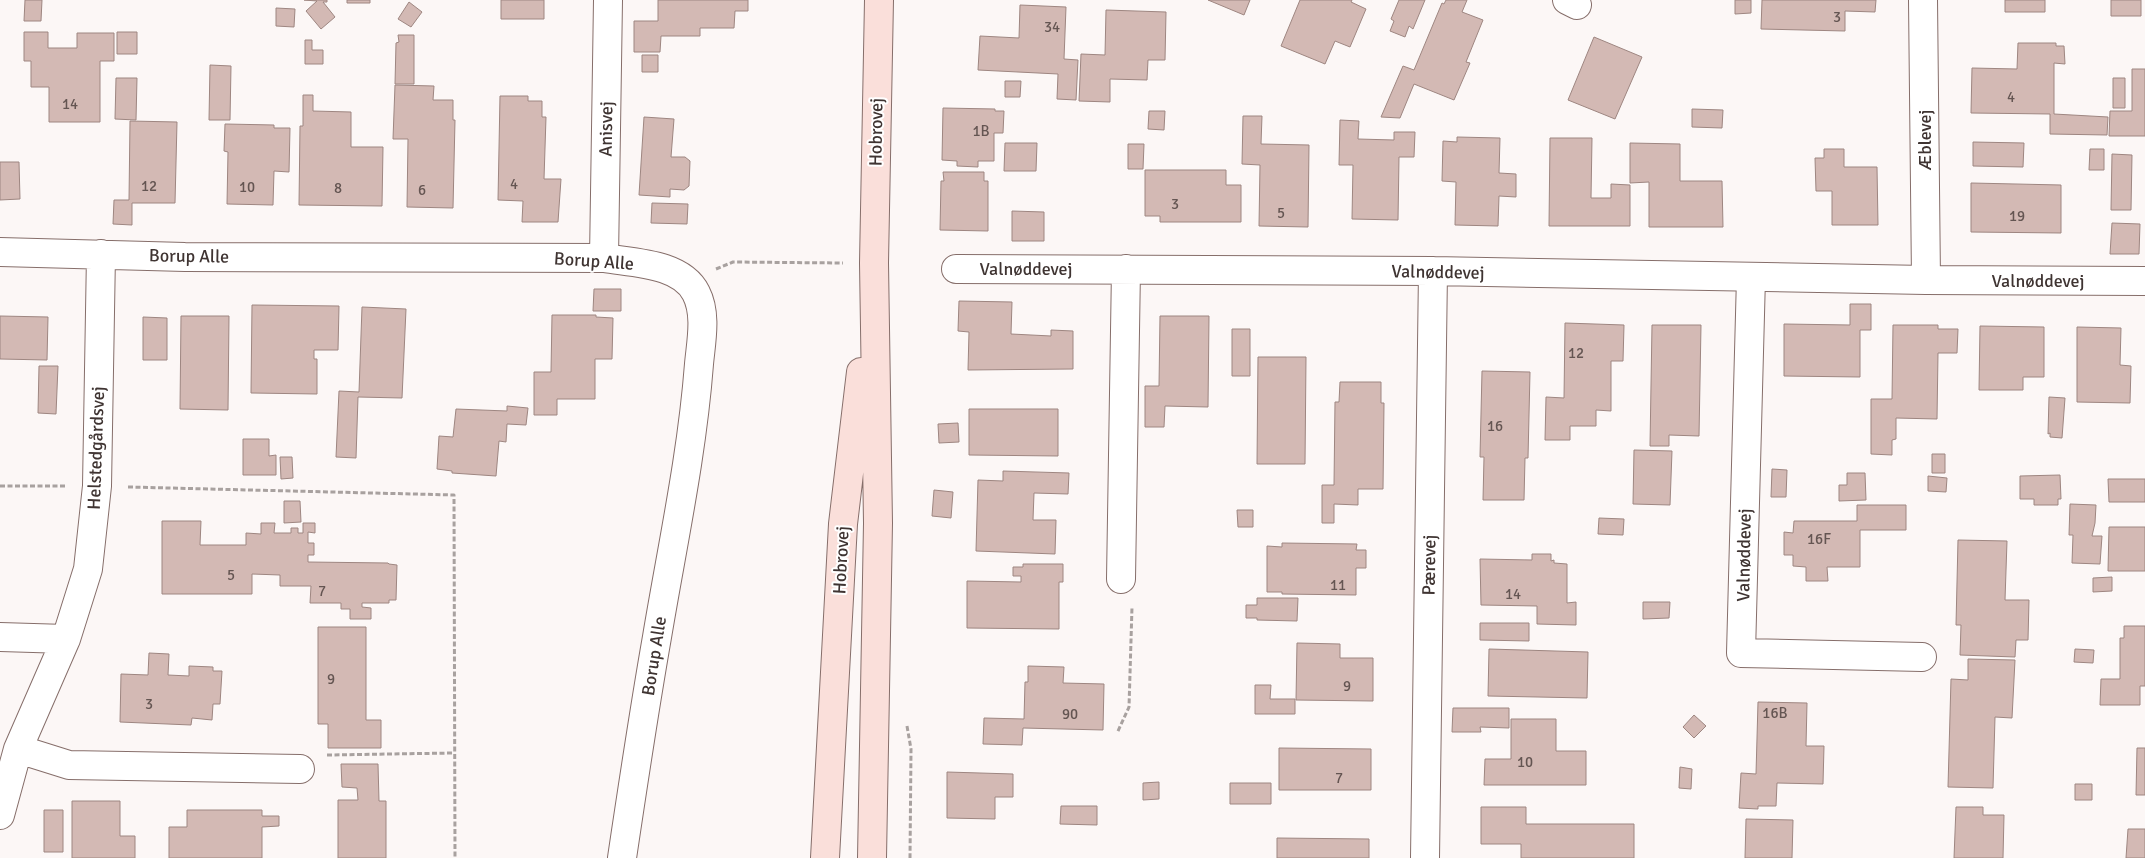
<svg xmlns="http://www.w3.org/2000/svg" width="2145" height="858" font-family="Signika,sans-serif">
<rect width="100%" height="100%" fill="#fcf7f6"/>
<path fill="#d3b9b4" stroke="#9e8681" d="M25 0H42L41 21H24Z
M304 0H327V2H323L335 17 321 29 306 11 317 1Z
M347 0H370V3H347Z
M501 0H544V19H501Z
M658 0H748V11H735L734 28H700V36H661L660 52H634V21H658Z
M1208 0H1250L1244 15Z
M1300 0H1352L1351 2 1366 9 1350 47 1335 41 1325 64 1281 46Z
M1399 0H1425L1413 29 1409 26 1405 37 1390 31 1394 21 1391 19Z
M1446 0H1467L1462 12 1483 20 1466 62 1470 63 1454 100 1414 84 1400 118 1381 117 1403 66 1414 70 1442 3 1444 4Z
M1735 0H1751V13L1735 14Z
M1762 0H1876L1875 12 1845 11V31L1761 29Z
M2005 0H2045V12H2005Z
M2111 0H2141V16H2111Z
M409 2 422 12 411 27 398 19Z
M1020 5 1066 7 1064 59 1078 60 1076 100 1057 99 1058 74 978 70 980 36 1019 38Z
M276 8 295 9 294 27 276 26Z
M1106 10 1166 12 1165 60H1148L1147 80 1110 79V102L1079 101 1081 54 1105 55Z
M24 32H48V48H77V33H114V61H100V122H49V87H31V61H24Z
M117 32H137V54H117Z
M398 35H414V84H395L396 43 399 42Z
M1594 37 1642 57 1615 119 1568 100Z
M305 40H312V50H323V64H305Z
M2018 43H2056V46H2064L2065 64 2054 63V114L2108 117 2107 135 2050 134V114L1971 113 1972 68 2017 69Z
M642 55H658V72H642Z
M210 65 231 66 230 120H209Z
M2132 69H2145V136H2109L2110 111H2132Z
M116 78H137L136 120 115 119Z
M2113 78H2125V108H2113Z
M1005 81H1021L1020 97H1005Z
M395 85 434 86 433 100H453V120H455L453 208 407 207 408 139H393Z
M303 95H313V111L351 112V147H383L382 206 299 205 300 126H303Z
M500 96H528V101H542V117H546L544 179H561L558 222H522L523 201 498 200Z
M943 108 995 109V111H1004L1003 133H994V161H978V167L957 166V161L942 160Z
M1692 109 1723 110 1722 128 1692 127Z
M1149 111H1165L1164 130 1148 129Z
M1243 116H1262L1261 144 1309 145 1308 227 1259 226 1260 165 1242 164Z
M644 117 674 119 671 157H685L690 161 689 186 684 190 670 189V197L639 195Z
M1340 120 1359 121 1358 139 1394 140V132H1415L1414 157H1399L1398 220 1352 219 1353 165H1339Z
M130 121 177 122 175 203H132V225L113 224 114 200H129Z
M225 124 274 125V128H290L289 172 274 171 273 205 227 204 228 152 224 151Z
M1457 137 1500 138 1499 173 1516 174V197L1499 196 1498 226 1455 225 1456 182 1442 181 1443 141 1457 142Z
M1550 138H1592L1591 198H1611V184L1630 185V226H1549Z
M1973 142 2024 143 2023 167 1973 166Z
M1005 143H1037L1036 171H1004Z
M1630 143 1680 144V181H1722L1723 227H1649V182L1630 183Z
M1128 144H1144L1143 169H1128Z
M1824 149H1844V167H1877L1878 225H1832V191H1816L1815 158H1824Z
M2090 149H2104V170H2089Z
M2112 154 2132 155 2131 210H2111Z
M0 162H19L20 199 0 200Z
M1145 170H1226V185H1241V222H1160V216H1145Z
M943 172H984V181H988V231L940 230 941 181H944Z
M1971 183 2061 185V233L1971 232Z
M652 203 688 204 687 224 651 223Z
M1012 211 1044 212V241H1012Z
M2112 223 2140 224 2139 254H2110Z
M594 289H621V311H593Z
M959 301 1012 302 1011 334 1051 336V330L1073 331V369L968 370 969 332 958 331Z
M1850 304H1871V330H1860V377L1784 376V324L1850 325Z
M252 305 339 306 338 350H314V359H317V394L251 393Z
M362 307 406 309 402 398 358 397 356 458 336 457 339 391 359 392Z
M552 315H596V317L613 318 612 359H595V399H557V415H534V372H551Z
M0 316 48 317 47 360 0 359Z
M181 316H229L228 410 180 409Z
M1160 316H1209L1208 407 1165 406 1164 427H1145V386H1159Z
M143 317 167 318V360H143Z
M1565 323 1624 325 1623 361H1611V411L1596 410V426H1570V440H1545L1546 397 1564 398Z
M1652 325H1701L1699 436 1669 435V446H1650Z
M1893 325H1938V329H1958L1957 353H1938L1937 419 1896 418V439L1892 440V455L1871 454V399H1892Z
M1980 326 2044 327V377H2023V390H1979Z
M2077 327 2121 328 2120 365 2131 366 2130 403 2077 402Z
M1232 329H1250V376H1232Z
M1258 357H1306L1305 464H1257Z
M39 366H58L56 414 38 413Z
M1482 371 1530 372 1528 458H1525L1524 500H1483L1484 457H1480Z
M1340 382H1381V403H1384L1383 489H1358V505L1334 504V523H1322V485H1334L1335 402H1339Z
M2049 397 2065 398 2062 438 2050 437V433L2048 434Z
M507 406 528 408 526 425 507 424 506 442 499 441 496 476 452 473V471L437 469 439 436 453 437 456 409 507 411Z
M969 409H1058V456L969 455Z
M958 423 959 442 939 443 938 424Z
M243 439H269V456L276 455V475H243Z
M1634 450 1672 451 1670 505 1633 504Z
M1932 454H1945V473H1932Z
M280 457H292L293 478 281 479Z
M1772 469 1787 470 1786 497H1771Z
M1003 471 1069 473 1068 494 1034 493 1033 520H1056L1055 554 976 551 978 480 1003 481Z
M1847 473H1865L1866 500 1839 501V485H1847Z
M2060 475 2061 499H2058V505H2034V499H2020V476Z
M1928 476 1947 478 1946 492 1928 491Z
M2108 479H2145V502H2109Z
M934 490 953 492 951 518 932 516Z
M284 501H300L301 522 284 523Z
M2070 504 2096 505 2095 523 2092 536H2102L2100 564 2072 563 2073 535H2069Z
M1857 505H1906V530H1860V567H1827L1828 581H1806V567L1793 566V555H1784V532L1793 533 1794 521H1857Z
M1237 510H1253V527H1238Z
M1599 518 1624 519 1623 535 1598 534Z
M162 521H201L200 545H246V533L261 534V523H275L274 533H291V528H298V533H303V523H315V533L308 532V543H314V555H308V562L388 563 389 564 397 565 396 600H389V603H362V607L371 608V619H350V609H341V603H310L311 586H280V575L252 574V594H162Z
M2109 527H2145V571H2108Z
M1958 540 2007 541 2005 600H2029L2028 640H2016L2015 657 1960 655 1961 625H1956Z
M1282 543 1357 544 1356 550H1366V568H1356V595L1282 594V592H1267V546L1282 547Z
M1532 554H1551V561L1554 560V563L1567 564V603L1576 602V625L1537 624V606L1481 605 1480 559 1532 560Z
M1023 564H1063V582H1059V629L967 628V581L1021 582V576H1013V567H1023Z
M2112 577V591L2093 592V578Z
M1257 598H1298L1297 621 1257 620V618H1246V605H1257Z
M1643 602H1670L1669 618 1643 619Z
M1480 623H1529V641L1480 640Z
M2124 626H2145V686H2140V705H2100L2101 679H2120V638H2124Z
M318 627H366V720H381V748H328V724H318Z
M1297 643 1340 644V658H1373V701L1296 700Z
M1489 649 1588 652 1587 698 1488 696Z
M2075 649 2094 650 2093 663 2074 662Z
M149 653 169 654 168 675 189 676V666L213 667V671H222L220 704H213L212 720 192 718 191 725 120 722 121 674 148 675Z
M1968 659 2015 660 2012 718 1995 717 1993 788 1948 787 1951 679 1968 680Z
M1028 666 1064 667 1063 683 1104 684 1103 730 1023 728 1022 745 983 744 984 718 1024 719 1025 682H1028Z
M1255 685H1271L1270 699H1295V714H1255Z
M1758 702 1807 703 1806 746H1824L1823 784 1777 783 1776 806H1758V809L1739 808 1741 773 1756 774Z
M1453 708H1509V728L1480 727 1481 732H1452Z
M1694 715 1706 726 1694 738 1683 727Z
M1511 719H1556V751H1586V785H1484L1485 759H1511Z
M1279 748 1371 749V790H1279Z
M2137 748H2145V795H2136Z
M341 764H378L379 801H386V858H338V800H358L357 788 342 787Z
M1680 767 1692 769 1691 789 1679 788Z
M947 772 1013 774V797H995V819L947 818Z
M1159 782V799L1143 800V783Z
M1230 783H1271V804H1230Z
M2075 784H2092V800H2075Z
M72 801H120V836H135V858H72Z
M1061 806H1097V825L1060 824Z
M1481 807H1526V824H1634V858H1521V844H1481Z
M1956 807H1983V815H2004L2003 858H1954Z
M44 810H63V852H44Z
M187 810H262V816H279V826L262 827V858H169V827H187Z
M1746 819 1793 820 1792 858H1745Z
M2128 829H2145V858H2126Z
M1277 838 1369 839V858H1277Z"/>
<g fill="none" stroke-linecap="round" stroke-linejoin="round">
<defs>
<path id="minor" d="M1567 0 1577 5
M1923 0 1926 280
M0 252 185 257 604 258C633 263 681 263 696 293 707 314 701 342 699 364 692 456 672 547 657 637 644 711 633 784 622 858
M604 258 608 0
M956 269 1433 271 1926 280 2145 281
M1751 277 1741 653 1922 657
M1121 579 1126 269
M0 637 66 639
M18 749 69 765 300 769
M0 815 18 749 66 639 88 569 97 486 101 254
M1425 858 1433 271"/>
<path id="secondary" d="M825 858 843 524 861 372
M872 858 878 523 874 263 879 0"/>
</defs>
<use href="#minor" stroke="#866e6a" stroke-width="30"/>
<use href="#secondary" stroke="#866e6a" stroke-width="30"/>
<path stroke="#a8a19f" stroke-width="3" stroke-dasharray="5 2.5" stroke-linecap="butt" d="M716 269 733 262 843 263
M0 486H67
M128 487 454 495 455 858
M907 726 911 749 910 858
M1118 731 1129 707 1132 607
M327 755 454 753"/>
<use href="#minor" stroke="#fff" stroke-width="28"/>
<use href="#secondary" stroke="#fadfda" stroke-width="28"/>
</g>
<g text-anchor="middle" stroke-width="4" stroke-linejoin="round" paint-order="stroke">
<g font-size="15" fill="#645552">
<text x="1837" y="22">3</text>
<text x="1052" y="32">34</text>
<text x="2011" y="102">4</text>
<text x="70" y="109">14</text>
<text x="981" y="136">1B</text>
<text x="514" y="189">4</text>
<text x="149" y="191">12</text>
<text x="247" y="192">10</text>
<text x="338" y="193">8</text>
<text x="422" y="195">6</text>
<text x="1175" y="209">3</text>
<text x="1281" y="218">5</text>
<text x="2017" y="221">19</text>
<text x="1576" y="358">12</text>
<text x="1495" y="431">16</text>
<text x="1819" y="544">16F</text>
<text x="231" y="580">5</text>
<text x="1338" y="590">11</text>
<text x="322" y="596">7</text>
<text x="1513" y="599">14</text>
<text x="331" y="684">9</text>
<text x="1347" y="691">9</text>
<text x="149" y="709">3</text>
<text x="1775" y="718">16B</text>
<text x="1070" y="719">90</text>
<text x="1525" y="767">10</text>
<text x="1339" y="783">7</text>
</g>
<g font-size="18" fill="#3f3432" stroke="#fff">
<text transform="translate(606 129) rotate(-89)" y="6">Anisvej</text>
<text transform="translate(876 132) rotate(-89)" y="6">Hobrovej</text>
<text transform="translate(1925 140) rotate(-90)" y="6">Æblevej</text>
<text transform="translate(189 256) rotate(1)" y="6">Borup Alle</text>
<text transform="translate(594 261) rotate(4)" y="6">Borup Alle</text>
<text x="1026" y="275">Valnøddevej</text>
<text transform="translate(1438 272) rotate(1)" y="6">Valnøddevej</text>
<text x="2038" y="287">Valnøddevej</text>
<text transform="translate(96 448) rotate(-88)" y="6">Helstedgårdsvej</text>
<text transform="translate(1744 555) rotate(-89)" y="6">Valnøddevej</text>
<text transform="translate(841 560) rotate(-87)" y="6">Hobrovej</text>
<text transform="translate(1429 565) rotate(-89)" y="6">Pærevej</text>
<text transform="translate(654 656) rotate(-81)" y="6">Borup Alle</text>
</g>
</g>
</svg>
